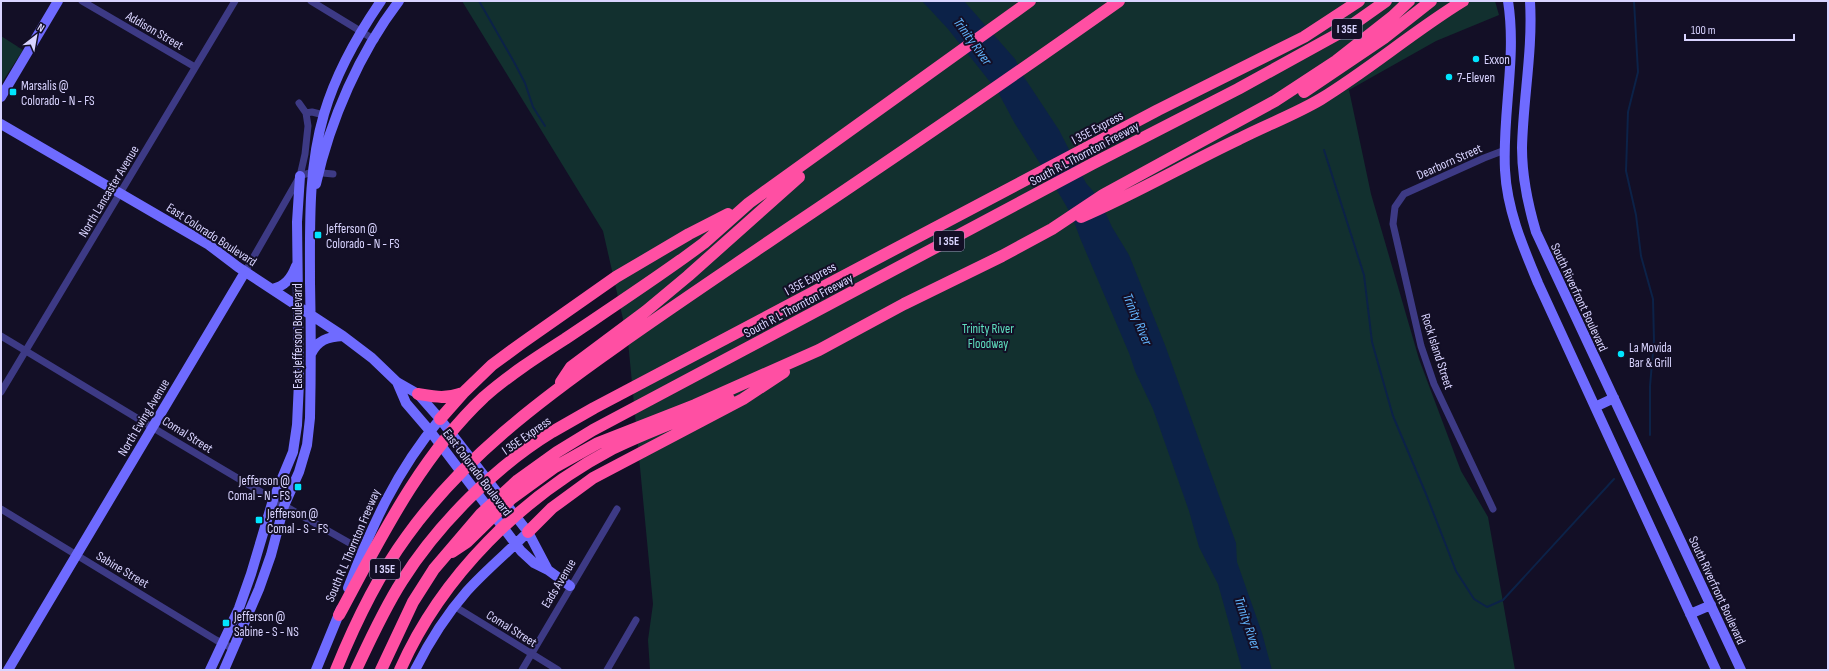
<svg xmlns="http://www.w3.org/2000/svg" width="1829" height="671" font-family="'Sofia Sans Condensed',sans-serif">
<rect width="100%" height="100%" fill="#130f26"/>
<path fill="#12302f" d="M462 1H1495L1499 15 1436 41 1349 90 1371 194 1419 359 1461 471 1488 517 1515 670H650L648 640 653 604 628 341 603 231Z
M1 36 23 50 1 84Z"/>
<path fill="#0c2248" d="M922 1H964L1015 59 1022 74 1059 130 1086 183 1098 197 1112 227 1129 255 1165 345 1236 543 1237 562 1262 633 1272 670H1242L1218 584 1199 547 1189 511 1153 409 1135 371 1129 353 1080 238 1072 216 1061 197 1014 122 998 92 948 29Z"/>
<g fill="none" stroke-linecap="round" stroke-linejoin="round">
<path stroke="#0c2248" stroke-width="2" d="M479 1 514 62 525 83 533 107 545 126
M1634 1 1638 72 1628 112 1626 171 1636 215 1641 256 1653 299 1654 341 1650 386V435
M1324 150 1364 275 1372 342 1393 416 1426 494 1456 571 1474 599 1487 607 1503 600 1614 479"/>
<path stroke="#3d3a85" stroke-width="7" d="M82 1 195 67
M311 1 375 40
M306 113 312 112 324 115
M300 176 312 172 333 174
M245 272 300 176 305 154 308 126 306 113 299 103
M1 336C121 408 240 482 362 550
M1 392 235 1
M1 509 216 640 234 649
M1493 509 1434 384 1421 346 1393 224 1395 207 1404 194 1484 158 1505 150
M454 606 558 670
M522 670 617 509
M607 670 636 620"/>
<path stroke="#6f6bff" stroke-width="10" d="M1508 1C1517 58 1502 114 1505 170 1507 210 1523 247 1538 283L1716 670
M1530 1C1533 50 1523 99 1522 148 1522 176 1528 205 1536 232L1741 670
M1 97 58 1
M1 124 209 245 238 267 343 336 372 358 397 382 418 394 440 419 528 532 548 570
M316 184C330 120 360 52 399 1
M272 289C285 286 291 279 296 266
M311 354C318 340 327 337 343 336
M397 382 406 403 430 431 521 551 534 563 548 570 570 586
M1595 407 1614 398
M348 588C372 525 397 470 440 419
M1690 614 1711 605
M8 670 245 272
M210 670 239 608 251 574 273 500 293 452 297 425 299 382 297 222 300 176
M224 670 259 589 271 555 284 506 299 472 307 445 310 418C311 373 311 327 310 282 310 225 308 169 324 114 336 73 357 36 381 1
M316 670 341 609
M415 670C429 642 446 615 467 591 486 570 508 552 528 532"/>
<path stroke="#ff4fa3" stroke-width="12" d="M1304 92 1384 38 1431 1
M1081 217C1135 194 1186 164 1239 139 1266 125 1294 115 1321 99 1370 69 1414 31 1463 1
M561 382 571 367 646 311 688 276 799 177
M418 394C436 397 445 399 463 393
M440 419 463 393 492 365 522 343 616 277 689 234 728 214
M528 532 552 508 593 478 743 399 784 372
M452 552 467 542 511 499 555 467 598 443 695 405 819 350 904 304 1002 256 1052 229 1103 195 1275 101 1336 61 1392 17 1409 1
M339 615C380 539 420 457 484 397 509 375 537 357 565 339 605 312 646 285 685 257L704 243 749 203 1030 1
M336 670C355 623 377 577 407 536 463 458 539 401 617 346 672 307 729 269 786 230 898 155 1009 79 1119 1
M356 670C370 640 384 609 402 581 438 524 495 467 552 432 566 424 580 416 594 408L1158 110 1304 37 1359 1
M381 670 413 602 434 569 481 514 518 480 557 452 593 430 747 348 1092 164 1238 89 1345 30 1386 1
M400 670C442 575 522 497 612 449 650 430 691 417 729 399"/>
</g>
<g fill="#00e5ff" stroke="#130f26" stroke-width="1.5">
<circle cx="1476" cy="59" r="4"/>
<circle cx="1449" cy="77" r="4"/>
<rect x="9" y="88" width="8" height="8" rx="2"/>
<rect x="314" y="231" width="8" height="8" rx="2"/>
<circle cx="1621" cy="354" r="4"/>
<rect x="294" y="483" width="8" height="8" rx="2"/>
<rect x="255" y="516" width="8" height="8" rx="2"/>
<rect x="222" y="619" width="8" height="8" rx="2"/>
</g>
<g text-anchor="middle" stroke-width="4" stroke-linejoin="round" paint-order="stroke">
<g fill="#130f26" stroke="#9e99be" stroke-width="1">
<rect x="1332" y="19" width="30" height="20" rx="3"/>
<rect x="934" y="231" width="30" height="20" rx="3"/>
<rect x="370" y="559" width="30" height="20" rx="3"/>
</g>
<g font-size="12" font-weight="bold" fill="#d9d4ff">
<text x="1347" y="33">I 35E</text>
<text x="949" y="245">I 35E</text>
<text x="385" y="573">I 35E</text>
</g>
<g font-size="13" fill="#d9d4ff" stroke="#130f26">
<text transform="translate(155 30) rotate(30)" y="5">Addison Street</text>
<text transform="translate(1097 127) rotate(-28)" y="5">I 35E Express</text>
<text transform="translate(1084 153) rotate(-28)" y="5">South R L Thornton Freeway</text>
<text transform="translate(1449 161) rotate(-24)" y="5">Dearborn Street</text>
<text transform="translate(108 191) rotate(-59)" y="5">North Lancaster Avenue</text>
<text transform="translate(212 234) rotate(33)" y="5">East Colorado Boulevard</text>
<text transform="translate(810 278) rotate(-28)" y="5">I 35E Express</text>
<text transform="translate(1580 297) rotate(65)" y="5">South Riverfront Boulevard</text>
<text transform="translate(798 305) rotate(-28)" y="5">South R L Thornton Freeway</text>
<text transform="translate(297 336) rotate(-90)" y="5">East Jefferson Boulevard</text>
<text transform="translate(1438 351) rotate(72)" y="5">Rock Island Street</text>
<text transform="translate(143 417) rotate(-59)" y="5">North Ewing Avenue</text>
<text transform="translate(188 434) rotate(32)" y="5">Comal Street</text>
<text transform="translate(526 435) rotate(-35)" y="5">I 35E Express</text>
<text transform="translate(478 472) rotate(53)" y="5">East Colorado Boulevard</text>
<text transform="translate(352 545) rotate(-67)" y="5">South R L Thornton Freeway</text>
<text transform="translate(123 569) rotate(31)" y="5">Sabine Street</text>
<text transform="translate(558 583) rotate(-59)" y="5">Eads Avenue</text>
<text transform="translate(1718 590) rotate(65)" y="5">South Riverfront Boulevard</text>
<text transform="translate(512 628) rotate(32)" y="5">Comal Street</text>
</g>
<g font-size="13" fill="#d9d4ff" stroke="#130f26" text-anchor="start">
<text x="1484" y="64">Exxon</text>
<text x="1457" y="82">7-Eleven</text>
<text x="21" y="90">Marsalis @<tspan x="21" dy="15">Colorado - N - FS</tspan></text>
<text x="326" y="233">Jefferson @<tspan x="326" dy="15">Colorado - N - FS</tspan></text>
<text x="1629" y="352">La Movida<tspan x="1629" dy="15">Bar &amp; Grill</tspan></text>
<text x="290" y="485" text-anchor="end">Jefferson @<tspan x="290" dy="15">Comal - N - FS</tspan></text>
<text x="267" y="518">Jefferson @<tspan x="267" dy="15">Comal - S - FS</tspan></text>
<text x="234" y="621">Jefferson @<tspan x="234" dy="15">Sabine - S - NS</tspan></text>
</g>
<g font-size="13" fill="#5fe0c0" stroke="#130f26">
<text x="988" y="333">Trinity River<tspan x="988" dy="15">Floodway</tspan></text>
</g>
<g font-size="14" font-style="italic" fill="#62b6ff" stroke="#130f26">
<text transform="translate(973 41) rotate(54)" y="5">Trinity River</text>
<text transform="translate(1138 319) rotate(67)" y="5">Trinity River</text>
<text transform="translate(1248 623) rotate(71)" y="5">Trinity River</text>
</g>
</g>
<rect width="1829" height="671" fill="none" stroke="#d9d4ff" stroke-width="4"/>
<g transform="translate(36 36) rotate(31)" stroke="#130f26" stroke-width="3" paint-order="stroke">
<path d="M0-3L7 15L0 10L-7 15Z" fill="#d9d4ff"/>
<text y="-6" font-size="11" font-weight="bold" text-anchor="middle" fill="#d9d4ff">N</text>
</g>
<path d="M1685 34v6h109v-6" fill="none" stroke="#d9d4ff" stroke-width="2"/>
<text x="1691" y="34" font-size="12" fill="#d9d4ff" stroke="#130f26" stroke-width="3" paint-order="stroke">100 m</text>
</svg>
